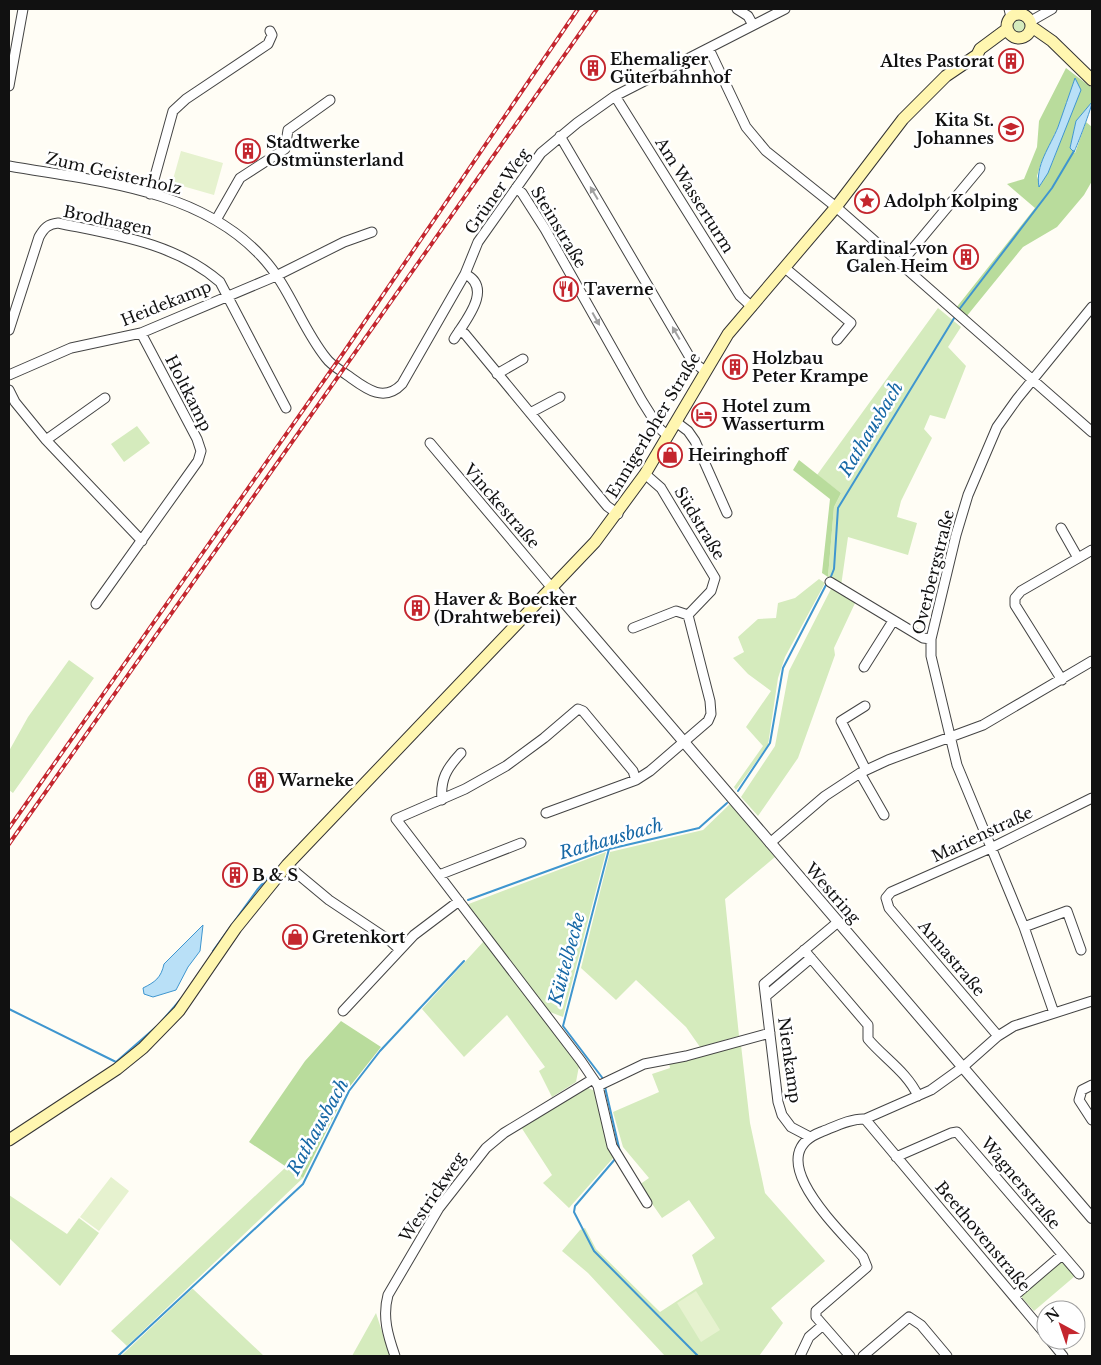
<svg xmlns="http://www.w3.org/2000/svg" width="1101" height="1365" font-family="'Libre Baskerville',serif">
<rect width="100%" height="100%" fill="#fffdf5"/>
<path fill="#d5ebbd" d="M1011 26a8 8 0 1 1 16 0a8 8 0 1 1-16 0Z
M938 308 961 327 948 347 966 366 945 419 930 415 924 429 932 438 901 501 897 517 917 523 908 555 848 537 841 586 828 577 834 507 841 493 817 475Z
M137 426 150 443 124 462 111 444Z
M819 579 825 583 785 657 778 678 768 745 736 790 734 787 763 746 746 727 771 691 748 674 733 658 744 652 738 637 758 619 776 618 778 603 795 598Z
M832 587 856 601 834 648 835 655 798 758 758 816 741 797 775 746 789 671Z
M69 660 94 678 13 793 9 790V751L28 717Z
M730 804 775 857 725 899 739 1036 700 1047 686 1027 636 980 616 1000 581 968 610 852 703 830Z
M606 852 563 1017 550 1012 466 905Z
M484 941 579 1066 576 1082 552 1097 539 1071 545 1067 507 1015 464 1057 422 1009Z
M741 1045 750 1123 765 1193 825 1261 771 1308 783 1323 759 1356H665L588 1273 562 1251 580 1230 585 1228 596 1249 660 1312 703 1284 692 1255 715 1238 689 1200 662 1218 639 1185 649 1178 623 1147 613 1112 659 1092 652 1074 670 1068 669 1063Z
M588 1088 595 1091 614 1157 569 1208 543 1183 552 1175 521 1127Z
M286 1167 303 1178 127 1346 111 1331Z
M9 1195 67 1234 79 1218 99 1233 60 1286 9 1238Z
M1058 1262H1063L1075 1276 1034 1311 1022 1298V1292Z
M192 1289H193L264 1356H121Z
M376 1313 390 1356H352Z"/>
<path fill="#b9dc9c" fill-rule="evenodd" d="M1066 68 1092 88V102L1076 121 1070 148 1075 153 1086 122 1092 127V181L1084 195 1057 227 1023 247 966 317 956 308 1035 208 1007 184 1024 179 1037 147 1039 121ZM1075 78C1067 116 1061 153 1040 186L1037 176 1041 163 1058 127Z
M799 460 841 493 834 507 828 577 822 573 830 499 793 470Z
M341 1021 381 1047 347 1090 303 1178 249 1142 305 1061Z"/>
<path fill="#e6f2cf" d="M181 151 223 163 214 195 172 183Z
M111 1177 129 1191 99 1231 80 1217Z
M696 1291 720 1330 701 1342 677 1303Z"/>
<path fill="#b9e0f7" stroke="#3f96cf" d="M1075 78 1081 90 1048 173 1039 187C1035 165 1050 147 1058 127 1064 111 1069 94 1075 78Z
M1092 102C1092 107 1077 146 1074 152L1070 148 1076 121Z
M203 925 200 951 188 967 176 990 153 997 144 994 143 988C155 982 161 978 164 964Z"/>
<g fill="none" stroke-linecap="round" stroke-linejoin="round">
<path stroke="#3f96cf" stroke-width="2" d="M958 311 1052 188 1074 151
M830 579 834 569 838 508 956 315
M738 791 770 743 783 668 827 583
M468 900 605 850 699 828 727 803
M213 951 257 890 276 868
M9 1009 116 1062 156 1027
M161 1022 181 999
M604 1080 563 1026 609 849
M605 1087 620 1152
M616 1158 575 1206 574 1212 594 1251 698 1356
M118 1356 303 1184 349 1091 380 1051 464 961"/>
<defs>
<path id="minor" d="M737 9 748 16 753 25
M1009 9 1011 17
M1017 9 1020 13
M1031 21 1052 9
M709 49 746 127 766 151 836 207 1092 432
M9 86 23 9
M615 96 740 296 752 307
M560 136 692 361 705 371
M9 166C94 181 198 188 261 256 289 285 301 327 326 358 331 365 340 370 347 375 364 387 383 404 402 384L465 274 478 242 541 153 577 123 615 96 785 9
M516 188 522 193 545 229 642 401 659 428 668 436
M150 194 173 111 186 99 268 44 272 35 270 31
M216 220 240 178 285 149 288 130 330 100
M900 264 980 168
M785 268 851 323 837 340
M9 330 39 237C44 228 48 224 58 223 116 235 175 243 220 282L286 408
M459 331 465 334 607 506 618 514
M454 339C465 321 494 288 465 274
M497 374 523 359
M9 375 71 348 141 333 276 276 344 242 372 232
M9 390 15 402 46 440 142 541
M530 413 560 397
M676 422 688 431 695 441 727 513
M46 440 105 398
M430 443 552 588
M645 474 661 488 715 578 711 591 688 615
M1061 528 1078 558
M830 582 923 638 931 639
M96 604 198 461 201 451 197 439 141 333
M633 628 676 611 688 615
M864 667 893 621
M1062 680 1015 605V598L1021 591 1092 550
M865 706 841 721 866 770
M860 773 884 815
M636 780 633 771 583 711 578 709 544 738 506 766 465 789 396 819 581 1061 598 1086 612 1146 647 1203
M442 800C440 779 447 768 461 753
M546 813 636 780 650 771 708 721 711 714 710 701 688 615
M770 843 825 796 860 773 888 760 983 725 1092 661
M287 865 329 900 389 940 399 949
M439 875 521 843
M1024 927 1067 911 1081 950
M804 950 868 1025V1039C884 1058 907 1072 918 1096
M766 996 811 958
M343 1011 414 935 459 901
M1054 1013 1024 927 957 765 931 656V639L956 535 968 495 997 427 1017 399 1092 307
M998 1036 889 908 886 898 891 892 993 847 1092 798
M1092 1085 1082 1090 1079 1100 1092 1120
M598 1086 644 1064 686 1056 770 1033
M865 1119 1046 1335
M810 1137 791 1127 782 1115 778 1102 764 984 838 922
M896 1157 951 1133 957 1132 1079 1274
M1014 1296 1062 1255
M1050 1340 1063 1356
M395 1356C388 1336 382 1317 388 1295L439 1208 486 1148 504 1133 593 1079
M800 1356 809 1337 823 1325
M850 1356 816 1317V1311L867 1267 863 1257C842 1232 758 1156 821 1132 834 1127 851 1118 865 1119L931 1090 963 1067 998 1036 1014 1026 1092 1001
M863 1356 909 1317 921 1325 947 1356"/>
<path id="tertiary" d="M552 588 1092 1218"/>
<path id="secondary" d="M1007 26a12 12 0 1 1 24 0a12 12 0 1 1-24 0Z
M1032 27 1052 41 1092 80
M9 1140 117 1069 143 1048 179 1011 236 928 287 865 595 542 645 474 728 334 836 207 903 119 946 76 977 55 980 49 1007 29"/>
</defs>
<use href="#minor" stroke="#444" stroke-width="11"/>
<use href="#tertiary" stroke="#444" stroke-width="12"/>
<use href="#secondary" stroke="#333" stroke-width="13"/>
<use href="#minor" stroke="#fff" stroke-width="9"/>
<use href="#tertiary" stroke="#fff" stroke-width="10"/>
<use href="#secondary" stroke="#fff6b0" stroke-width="11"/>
<defs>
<path id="rail" d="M9 828 344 352 578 9
M9 844 597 9"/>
</defs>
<use href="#rail" stroke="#c4262e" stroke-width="4"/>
<use href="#rail" stroke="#fff" stroke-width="2" stroke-dasharray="5.5" stroke-linecap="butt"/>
</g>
<defs><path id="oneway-solid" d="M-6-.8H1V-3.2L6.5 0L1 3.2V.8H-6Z" transform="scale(1.25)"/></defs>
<g fill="#a0a0a0">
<use href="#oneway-solid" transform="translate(594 193) rotate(-121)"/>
<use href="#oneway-solid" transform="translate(596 319) rotate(61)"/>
<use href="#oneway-solid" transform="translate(676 333) rotate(-120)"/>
</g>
<defs>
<symbol id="building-ring" viewBox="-11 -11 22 22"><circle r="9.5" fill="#fff" stroke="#c4262e" stroke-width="1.5"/><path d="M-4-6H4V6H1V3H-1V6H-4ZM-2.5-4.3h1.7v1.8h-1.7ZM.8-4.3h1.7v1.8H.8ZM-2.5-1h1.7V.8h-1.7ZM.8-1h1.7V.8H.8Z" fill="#c4262e"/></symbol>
<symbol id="school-ring" viewBox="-11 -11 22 22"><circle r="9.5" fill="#fff" stroke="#c4262e" stroke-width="1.5"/><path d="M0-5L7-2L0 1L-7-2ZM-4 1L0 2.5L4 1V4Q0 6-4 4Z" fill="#c4262e"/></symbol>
<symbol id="sight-ring" viewBox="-11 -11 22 22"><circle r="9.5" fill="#fff" stroke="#c4262e" stroke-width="1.5"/><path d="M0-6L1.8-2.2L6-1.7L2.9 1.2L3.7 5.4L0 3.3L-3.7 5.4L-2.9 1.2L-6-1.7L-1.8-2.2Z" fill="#c4262e"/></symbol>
<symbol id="restaurant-ring" viewBox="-11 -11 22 22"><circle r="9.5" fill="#fff" stroke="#c4262e" stroke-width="1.5"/><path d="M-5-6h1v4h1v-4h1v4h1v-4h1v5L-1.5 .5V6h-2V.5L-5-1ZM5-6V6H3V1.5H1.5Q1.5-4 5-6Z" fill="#c4262e"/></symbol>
<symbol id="hotel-ring" viewBox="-11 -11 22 22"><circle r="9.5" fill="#fff" stroke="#c4262e" stroke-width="1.5"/><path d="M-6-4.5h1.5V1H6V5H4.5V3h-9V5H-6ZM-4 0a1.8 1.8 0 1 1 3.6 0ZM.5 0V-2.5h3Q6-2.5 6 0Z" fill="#c4262e"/></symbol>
<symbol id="shop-ring" viewBox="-11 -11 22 22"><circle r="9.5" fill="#fff" stroke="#c4262e" stroke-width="1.5"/><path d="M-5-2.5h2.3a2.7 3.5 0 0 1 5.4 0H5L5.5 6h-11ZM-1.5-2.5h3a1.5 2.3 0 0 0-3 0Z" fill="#c4262e"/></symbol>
</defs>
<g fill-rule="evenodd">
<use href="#building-ring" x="997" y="47" width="28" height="28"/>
<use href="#building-ring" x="579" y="54" width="28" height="28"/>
<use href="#school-ring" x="997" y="115" width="28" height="28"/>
<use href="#building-ring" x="234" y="137" width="28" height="28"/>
<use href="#sight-ring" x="853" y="187" width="28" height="28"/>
<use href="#building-ring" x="952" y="243" width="28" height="28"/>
<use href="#restaurant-ring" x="552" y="275" width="28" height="28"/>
<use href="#building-ring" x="721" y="353" width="28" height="28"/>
<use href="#hotel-ring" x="690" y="401" width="28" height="28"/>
<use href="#shop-ring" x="656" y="441" width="28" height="28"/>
<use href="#building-ring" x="403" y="594" width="28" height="28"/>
<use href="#building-ring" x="247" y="766" width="28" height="28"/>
<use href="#building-ring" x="221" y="861" width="28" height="28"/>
<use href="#shop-ring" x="281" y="923" width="28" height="28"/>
</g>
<g text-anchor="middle" stroke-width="5" stroke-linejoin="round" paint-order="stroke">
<g font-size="16" font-weight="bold" fill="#111" stroke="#fff" text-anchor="start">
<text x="610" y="65">Ehemaliger<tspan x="610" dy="18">Güterbahnhof</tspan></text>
<text x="994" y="67" text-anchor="end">Altes Pastorat</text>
<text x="994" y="126" text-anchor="end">Kita St.<tspan x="994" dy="18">Johannes</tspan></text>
<text x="266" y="148">Stadtwerke<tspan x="266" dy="18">Ostmünsterland</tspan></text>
<text x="884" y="207">Adolph Kolping</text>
<text x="948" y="254" text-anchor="end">Kardinal-von<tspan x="948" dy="18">Galen Heim</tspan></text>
<text x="584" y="295">Taverne</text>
<text x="752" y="364">Holzbau<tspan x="752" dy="18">Peter Krampe</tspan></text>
<text x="722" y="412">Hotel zum<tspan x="722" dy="18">Wasserturm</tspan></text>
<text x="688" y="461">Heiringhoff</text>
<text x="434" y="605">Haver &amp; Boecker<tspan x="434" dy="18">(Drahtweberei)</tspan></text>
<text x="278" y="786">Warneke</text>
<text x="252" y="881">B &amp; S</text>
<text x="312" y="943">Gretenkort</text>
</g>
<g font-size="16" fill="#111" stroke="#fff">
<text transform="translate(114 173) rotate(13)" y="6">Zum Geisterholz</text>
<text transform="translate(497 191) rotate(-55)" y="6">Grüner Weg</text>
<text transform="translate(695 195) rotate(58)" y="6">Am Wasserturm</text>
<text transform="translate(108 220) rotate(12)" y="6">Brodhagen</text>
<text transform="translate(559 227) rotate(59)" y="6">Steinstraße</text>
<text transform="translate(166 303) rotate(-22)" y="6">Heidekamp</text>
<text transform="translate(189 393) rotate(63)" y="6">Holtkamp</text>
<text transform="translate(653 425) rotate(-59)" y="6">Ennigerloher Straße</text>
<text transform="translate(502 506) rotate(49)" y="6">Vinckestraße</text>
<text transform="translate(700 523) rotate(59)" y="6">Südstraße</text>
<text transform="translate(933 572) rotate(-76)" y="6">Overbergstraße</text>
<text transform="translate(982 834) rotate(-25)" y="6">Marienstraße</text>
<text transform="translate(833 893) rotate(49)" y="6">Westring</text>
<text transform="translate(952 958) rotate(50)" y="6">Annastraße</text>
<text transform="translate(790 1060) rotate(82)" y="6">Nienkamp</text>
<text transform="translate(1021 1183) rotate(50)" y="6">Wagnerstraße</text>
<text transform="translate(432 1197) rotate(-56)" y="6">Westrickweg</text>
<text transform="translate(983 1236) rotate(50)" y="6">Beethovenstraße</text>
</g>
<g font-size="18" font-style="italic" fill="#1768a6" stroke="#fff">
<text transform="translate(871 429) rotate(-59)" y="6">Rathausbach</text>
<text transform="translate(611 839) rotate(-16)" y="6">Rathausbach</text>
<text transform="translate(567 959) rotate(-75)" y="6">Küttelbecke</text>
<text transform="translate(318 1127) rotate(-61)" y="6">Rathausbach</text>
</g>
</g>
<rect width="1101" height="1365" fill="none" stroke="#111111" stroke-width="20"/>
<g transform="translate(1061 1325) rotate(320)"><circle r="24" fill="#ffffff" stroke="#a0a0a0"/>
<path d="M0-4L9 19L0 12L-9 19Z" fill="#c4262e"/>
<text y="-8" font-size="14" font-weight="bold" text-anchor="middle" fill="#111111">N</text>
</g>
</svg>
